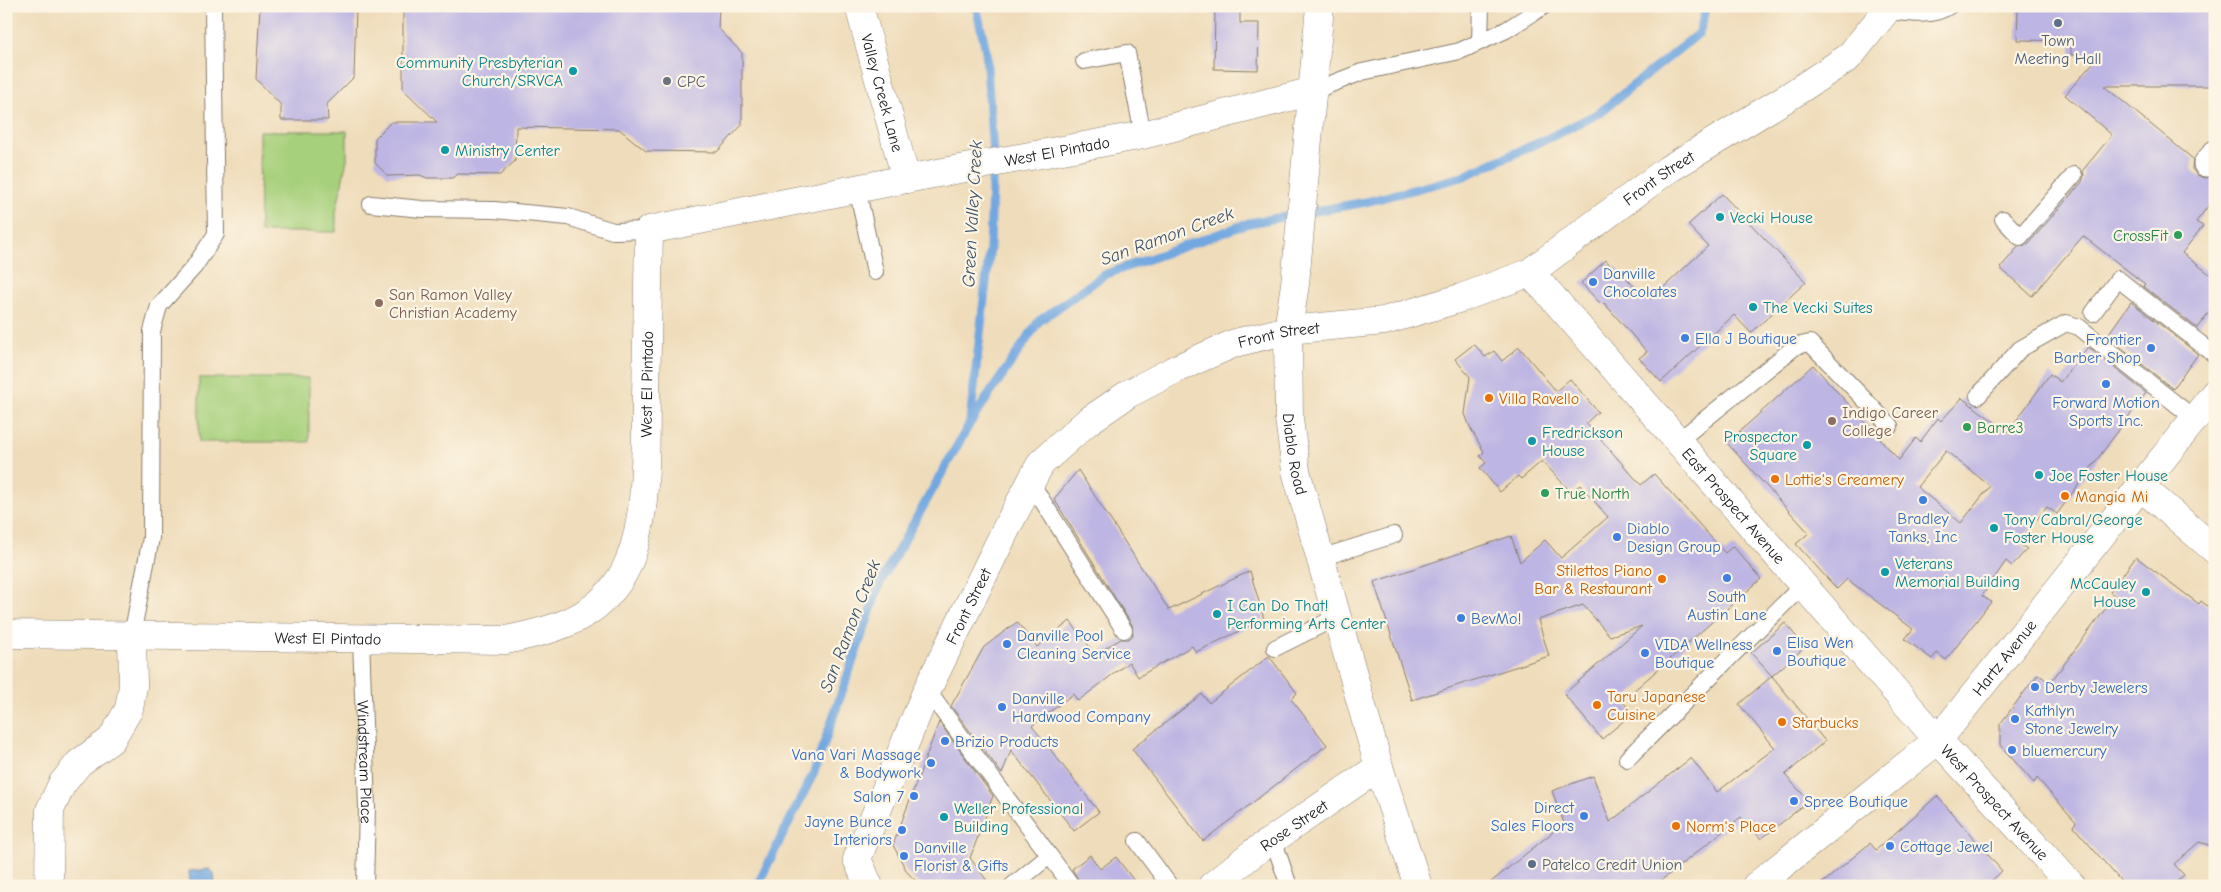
<svg xmlns="http://www.w3.org/2000/svg" width="2221" height="892" font-family="'Comic Neue',sans-serif">
<rect width="100%" height="100%" fill="#fcf5e5"/>
<filter id="ink" filterUnits="userSpaceOnUse"><feTurbulence type="fractalNoise" baseFrequency=".02" numOctaves="2"/><feDisplacementMap in="SourceGraphic" scale="10" xChannelSelector="R" yChannelSelector="G"/><feConvolveMatrix kernelMatrix="1 2 1 2 8 2 1 2 1" color-interpolation-filters="sRGB"/></filter>
<filter id="wash" filterUnits="userSpaceOnUse"><feTurbulence type="fractalNoise" baseFrequency=".0096" numOctaves="4" result="noise"/><feDisplacementMap in="SourceGraphic" scale="20" xChannelSelector="R" yChannelSelector="G"/><feGaussianBlur stdDeviation="1.12" result="paint"/><feColorMatrix in="noise" values="0 0 0 0 0 0 0 0 0 0 0 0 0 0 0 0 0 1.4 0 .05"/><feComposite in="paint" operator="in"/></filter>
<g filter="url(#wash)">
<rect width="100%" height="100%" fill="#efdcba"/>
<path fill="#a7d07b" stroke="#62764c" d="M259 131H347V159L336 212V232H260Z
M199 378H309V442H199Z"/>
<path fill="#72a7e0" stroke="#47627e" d="M210 869 214 873 215 886H190L189 871Z"/>
<g fill="none" stroke-linecap="round" stroke-linejoin="round">
<path stroke="#72a7e0" stroke-width="9" d="M970 421 990 247 993 155 986 51 976 6
M757 886 814 772 880 583 970 423 1039 321 1104 275 1249 223 1366 202 1462 177 1549 138 1599 113 1699 33 1707 6"/>
</g>
<g id="blocks">
<path fill="#bdb5e3" fill-rule="evenodd" d="M260 6H356L354 77 327 104 328 120H281V105L256 79Z
M403 6H719L718 28 742 53V125L717 152 646 151 619 129 516 127 515 161 500 175 458 174 452 178H427L420 175 388 176 375 163V138L391 122H437L403 89Z
M2018 6H2215V86H2104L2193 159 2192 169 2197 175 2204 178 2215 176V197L2196 222 2203 226 2182 253 2215 278V304L2197 328 2143 286 2145 284 2083 236 2032 296 2000 268 2018 247 2028 244 2082 182 2084 176 2083 170 2112 135 2065 95 2099 56 2071 55V41L2017 40Z
M1215 8H1240V23H1259L1258 70 1214 69Z
M1722 194 1806 282 1751 333 1734 315 1661 382 1639 358 1647 352 1604 303 1602 305 1581 283 1606 260 1613 269 1616 267 1643 296 1646 294 1651 299 1708 246 1688 225Z
M2131 302 2198 354 2173 389 2107 336Z
M1474 344 1485 357 1494 351 1502 361 1519 347 1556 391 1570 379 1598 412 1586 423 1641 485 1654 474 1725 553 1733 546 1761 579 1622 701 1633 713 1602 739 1564 694 1642 626 1610 636 1583 605 1538 620 1549 656 1412 700 1374 582 1511 536 1520 562 1545 540 1561 558 1608 517 1580 485 1571 492 1542 461 1521 479 1518 476 1500 492 1480 468 1486 463 1480 456 1484 452 1470 427 1465 414 1470 377 1455 359Z
M2088 347 2146 393 2057 514 2047 507 2018 543 2027 549 2012 566 2006 561 1982 596 1991 602 1946 660 1937 653 1932 659 1905 639 1913 629 1847 579 1837 589 1796 544 1809 533 1727 443 1813 365 1899 460 1916 438 1920 442 1938 418 1941 421 1962 398 2008 432 2050 374 2060 382ZM1946 451 1990 486 1961 523 1917 487Z
M1078 470 1169 610 1250 571 1264 619 1196 652 1192 646 1138 677 1129 662 1078 701 1073 694 1032 726 1099 812 1074 831 1011 750 1002 774 951 706 984 647 1017 622 1037 647 1070 621 1095 654 1121 639H1129L1133 635 1132 625 1054 499Z
M2136 557 2199 604 2201 601 2215 612V847L2199 842 2174 864 2184 875 2172 886H2125L2073 826 2076 822 2037 778 2034 783 2000 745V724L2038 674 2050 683 2115 596 2110 592Z
M1785 623 1805 647 1772 676 1751 653Z
M1269 656 1297 693 1291 699 1327 745 1203 841 1132 749 1202 694 1209 703Z
M1772 676 1825 741 1785 775 1809 801 1761 839 1741 817 1654 886H1486L1564 823 1552 791 1593 776 1610 822 1691 758 1717 792 1775 748 1739 704Z
M939 722 993 796 970 858 991 886H921L907 872 893 845Z
M1937 796 2002 871 1986 886H1819L1870 843 1876 850Z
M1090 855 1100 869 1116 857 1138 886H1082L1072 869Z"/>
</g>
</g>
<g filter="url(#ink)">
<use href="#blocks" fill-opacity="0" stroke="#867c6b" stroke-width="1"/>
<g fill="none" stroke-linecap="round" stroke-linejoin="round">
<defs>
<g id="service">
<path d="M1888 11C1909 13 1931 18 1949 6"/>
<path d="M1480 41 1481 6"/>
<path d="M1084 61 1127 53 1143 135"/>
<path d="M1313 91 1362 72 1460 51 1506 30 1544 6"/>
<path d="M857 188 875 272"/>
<path d="M371 204 422 209 494 210 568 217 613 231 649 230"/>
<path d="M2003 219 2020 237 2074 175"/>
<path d="M2093 313 2118 279 2215 355"/>
<path d="M1978 396 2020 349 2066 323 2079 327 2195 419"/>
<path d="M1678 441 1796 346 1810 343 1890 426"/>
<path d="M1031 483 1124 630"/>
<path d="M1320 558 1394 535"/>
<path d="M132 635 151 538 152 331 159 306 194 267 216 234 213 6"/>
<path id="s1" d="M361 638 367 808 365 886"/>
<path d="M1275 648 1337 617"/>
<path d="M927 690 1072 886"/>
<path d="M1627 759 1803 585"/>
<path d="M1273 839 1289 886"/>
<path d="M1137 841 1170 886"/>
<path d="M1012 886 1049 856"/>
</g>
<path id="pedestrian" d="M2206 164 2215 153"/>
<g id="minor">
<path id="s2" d="M859 6 906 179"/>
<path id="s3" d="M1529 273 1548 292 1938 740 2072 886"/>
<path d="M2141 487 2215 550"/>
<path id="s4" d="M6 634 506 640C550 631 591 621 618 582 650 536 645 452 646 397 647 341 648 286 649 230L906 179 1143 135 1313 91"/>
<path d="M49 886 50 810 62 784 79 763 111 740 129 709 133 686 132 635"/>
<path id="s5" d="M869 886 857 859 927 690 1009 523 1041 463 1087 422 1128 394 1178 368 1235 343 1288 330 1384 321 1461 298 1529 273 1667 170 1788 97 1849 57 1890 6"/>
<path id="s6" d="M1212 886 1253 853 1379 767"/>
</g>
<g id="tertiary">
<path id="s7" d="M1320 6 1295 284 1288 330 1289 419 1296 471 1379 767 1418 886"/>
<path id="s8" d="M1756 886 1938 740 2215 393"/>
</g>
</defs>
<use href="#service" stroke="#867c6b" stroke-width="18"/>
<use href="#pedestrian" stroke="#867c6b" stroke-width="27"/>
<use href="#minor" stroke="#867c6b" stroke-width="29"/>
<use href="#tertiary" stroke="#867c6b" stroke-width="29"/>
<use href="#service" stroke="#fff" stroke-width="16"/>
<use href="#pedestrian" stroke="#fff" stroke-width="25"/>
<use href="#minor" stroke="#fff" stroke-width="28"/>
<use href="#tertiary" stroke="#fff" stroke-width="28"/>
</g>
</g>
<g fill="#5c6f8a" stroke="#fcf5e5" stroke-width="2">
<circle cx="2058" cy="23" r="5"/>
<circle cx="1532" cy="864" r="5"/>
</g>
<g fill="#0f9aa8" stroke="#fcf5e5" stroke-width="2">
<circle cx="573" cy="71" r="5"/>
<circle cx="445" cy="150" r="5"/>
<circle cx="1720" cy="217" r="5"/>
<circle cx="1753" cy="307" r="5"/>
<circle cx="1532" cy="441" r="5"/>
<circle cx="1807" cy="445" r="5"/>
<circle cx="2039" cy="475" r="5"/>
<circle cx="1994" cy="528" r="5"/>
<circle cx="1885" cy="572" r="5"/>
<circle cx="2146" cy="592" r="5"/>
<circle cx="1217" cy="614" r="5"/>
<circle cx="944" cy="817" r="5"/>
</g>
<circle fill="#6b7280" stroke="#fcf5e5" stroke-width="2" cx="667" cy="81" r="5"/>
<g fill="#2e9e5b" stroke="#fcf5e5" stroke-width="2">
<circle cx="2178" cy="235" r="5"/>
<circle cx="1967" cy="427" r="5"/>
<circle cx="1545" cy="493" r="5"/>
</g>
<g fill="#3f7fe0" stroke="#fcf5e5" stroke-width="2">
<circle cx="1593" cy="282" r="5"/>
<circle cx="1685" cy="338" r="5"/>
<circle cx="2151" cy="348" r="5"/>
<circle cx="2106" cy="384" r="5"/>
<circle cx="1923" cy="500" r="5"/>
<circle cx="1617" cy="537" r="5"/>
<circle cx="1727" cy="578" r="5"/>
<circle cx="1461" cy="618" r="5"/>
<circle cx="1007" cy="644" r="5"/>
<circle cx="1777" cy="651" r="5"/>
<circle cx="1645" cy="653" r="5"/>
<circle cx="2035" cy="687" r="5"/>
<circle cx="1002" cy="707" r="5"/>
<circle cx="2015" cy="719" r="5"/>
<circle cx="945" cy="741" r="5"/>
<circle cx="2012" cy="750" r="5"/>
<circle cx="931" cy="763" r="5"/>
<circle cx="914" cy="796" r="5"/>
<circle cx="1794" cy="801" r="5"/>
<circle cx="1584" cy="816" r="5"/>
<circle cx="902" cy="830" r="5"/>
<circle cx="1890" cy="846" r="5"/>
<circle cx="904" cy="856" r="5"/>
</g>
<g fill="#8d6e63" stroke="#fcf5e5" stroke-width="2">
<circle cx="379" cy="303" r="5"/>
<circle cx="1832" cy="421" r="5"/>
</g>
<g fill="#e8710a" stroke="#fcf5e5" stroke-width="2">
<circle cx="1489" cy="398" r="5"/>
<circle cx="1775" cy="479" r="5"/>
<circle cx="2065" cy="496" r="5"/>
<circle cx="1662" cy="579" r="5"/>
<circle cx="1597" cy="705" r="5"/>
<circle cx="1782" cy="722" r="5"/>
<circle cx="1676" cy="826" r="5"/>
</g>
<g text-anchor="middle" stroke-width="4.5" stroke-linejoin="round" paint-order="stroke">
<g font-size="16" fill="#4e5e75" stroke="#fcf5e5">
<text x="2058" y="46">Town<tspan x="2058" dy="18">Meeting Hall</tspan></text>
<text x="1542" y="870" text-anchor="start">Patelco Credit Union</text>
</g>
<g font-size="16" fill="#0d838f" stroke="#fcf5e5" text-anchor="start">
<text x="563" y="68" text-anchor="end">Community Presbyterian<tspan x="563" dy="18">Church/SRVCA</tspan></text>
<text x="455" y="156">Ministry Center</text>
<text x="1730" y="223">Vecki House</text>
<text x="1763" y="313">The Vecki Suites</text>
<text x="1542" y="438">Fredrickson<tspan x="1542" dy="18">House</tspan></text>
<text x="1797" y="442" text-anchor="end">Prospector<tspan x="1797" dy="18">Square</tspan></text>
<text x="2049" y="481">Joe Foster House</text>
<text x="2004" y="525">Tony Cabral/George<tspan x="2004" dy="18">Foster House</tspan></text>
<text x="1895" y="569">Veterans<tspan x="1895" dy="18">Memorial Building</tspan></text>
<text x="2136" y="589" text-anchor="end">McCauley<tspan x="2136" dy="18">House</tspan></text>
<text x="1227" y="611">I Can Do That!<tspan x="1227" dy="18">Performing Arts Center</tspan></text>
<text x="954" y="814">Weller Professional<tspan x="954" dy="18">Building</tspan></text>
</g>
<g font-size="16" fill="#5b616d" stroke="#fcf5e5" text-anchor="start">
<text x="677" y="87">CPC</text>
</g>
<g font-size="16" fill="#1c1c1c" stroke="#fcf5e5">
<text dy="6" stroke="none"><textPath href="#s2" startOffset="90">Valley Creek Lane</textPath></text>
<text dy="6" stroke="none"><textPath href="#s4" startOffset="1402">West El Pintado</textPath></text>
<text dy="6" stroke="none"><textPath href="#s5" startOffset="1161">Front Street</textPath></text>
<text dy="6" stroke="none"><textPath href="#s5" startOffset="741">Front Street</textPath></text>
<text dy="6" stroke="none"><textPath href="#s4" startOffset="832">West El Pintado</textPath></text>
<text dy="6" stroke="none"><textPath href="#s7" startOffset="450">Diablo Road</textPath></text>
<text dy="6" stroke="none"><textPath href="#s3" startOffset="310">East Prospect Avenue</textPath></text>
<text dy="6" stroke="none"><textPath href="#s5" startOffset="306">Front Street</textPath></text>
<text dy="6" stroke="none"><textPath href="#s4" startOffset="322">West El Pintado</textPath></text>
<text dy="6" stroke="none"><textPath href="#s8" startOffset="339">Hartz Avenue</textPath></text>
<text dy="6" stroke="none"><textPath href="#s1" startOffset="124">Windstream Place</textPath></text>
<text dy="6" stroke="none"><textPath href="#s3" startOffset="705">West Prospect Avenue</textPath></text>
<text dy="6" stroke="none"><textPath href="#s6" startOffset="102">Rose Street</textPath></text>
</g>
<g font-size="16" fill="#27864d" stroke="#fcf5e5" text-anchor="start">
<text x="2168" y="241" text-anchor="end">CrossFit</text>
<text x="1977" y="433">Barre3</text>
<text x="1555" y="499">True North</text>
</g>
<g font-size="16" fill="#366cbe" stroke="#fcf5e5" text-anchor="start">
<text x="1603" y="279">Danville<tspan x="1603" dy="18">Chocolates</tspan></text>
<text x="1695" y="344">Ella J Boutique</text>
<text x="2141" y="345" text-anchor="end">Frontier<tspan x="2141" dy="18">Barber Shop</tspan></text>
<text x="2106" y="408" text-anchor="middle">Forward Motion<tspan x="2106" dy="18">Sports Inc.</tspan></text>
<text x="1923" y="524" text-anchor="middle">Bradley<tspan x="1923" dy="18">Tanks, Inc</tspan></text>
<text x="1627" y="534">Diablo<tspan x="1627" dy="18">Design Group</tspan></text>
<text x="1727" y="602" text-anchor="middle">South<tspan x="1727" dy="18">Austin Lane</tspan></text>
<text x="1471" y="624">BevMo!</text>
<text x="1017" y="641">Danville Pool<tspan x="1017" dy="18">Cleaning Service</tspan></text>
<text x="1787" y="648">Elisa Wen<tspan x="1787" dy="18">Boutique</tspan></text>
<text x="1655" y="650">VIDA Wellness<tspan x="1655" dy="18">Boutique</tspan></text>
<text x="2045" y="693">Derby Jewelers</text>
<text x="1012" y="704">Danville<tspan x="1012" dy="18">Hardwood Company</tspan></text>
<text x="2025" y="716">Kathlyn<tspan x="2025" dy="18">Stone Jewelry</tspan></text>
<text x="955" y="747">Brizio Products</text>
<text x="2022" y="756">bluemercury</text>
<text x="921" y="760" text-anchor="end">Vana Vari Massage<tspan x="921" dy="18">&amp; Bodywork</tspan></text>
<text x="904" y="802" text-anchor="end">Salon 7</text>
<text x="1804" y="807">Spree Boutique</text>
<text x="1574" y="813" text-anchor="end">Direct<tspan x="1574" dy="18">Sales Floors</tspan></text>
<text x="892" y="827" text-anchor="end">Jayne Bunce<tspan x="892" dy="18">Interiors</tspan></text>
<text x="1900" y="852">Cottage Jewel</text>
<text x="914" y="853">Danville<tspan x="914" dy="18">Florist &amp; Gifts</tspan></text>
</g>
<g font-size="16" fill="#785e54" stroke="#fcf5e5" text-anchor="start">
<text x="389" y="300">San Ramon Valley<tspan x="389" dy="18">Christian Academy</tspan></text>
<text x="1842" y="418">Indigo Career<tspan x="1842" dy="18">College</tspan></text>
</g>
<g font-size="16" fill="#c56008" stroke="#fcf5e5" text-anchor="start">
<text x="1499" y="404">Villa Ravello</text>
<text x="1785" y="485">Lottie's Creamery</text>
<text x="2075" y="502">Mangia Mi</text>
<text x="1652" y="576" text-anchor="end">Stilettos Piano<tspan x="1652" dy="18">Bar &amp; Restaurant</tspan></text>
<text x="1607" y="702">Taru Japanese<tspan x="1607" dy="18">Cuisine</tspan></text>
<text x="1792" y="728">Starbucks</text>
<text x="1686" y="832">Norm's Place</text>
</g>
<g font-size="18" font-style="italic" fill="#3e546a" stroke="#fcf5e5">
<text transform="translate(972 214) rotate(-87)" y="6">Green Valley Creek</text>
<text transform="translate(1167 236) rotate(-20)" y="6">San Ramon Creek</text>
<text transform="translate(850 626) rotate(-69)" y="6">San Ramon Creek</text>
</g>
</g>
<rect width="2221" height="892" fill="none" stroke="#fcf5e5" stroke-width="25"/>
</svg>
